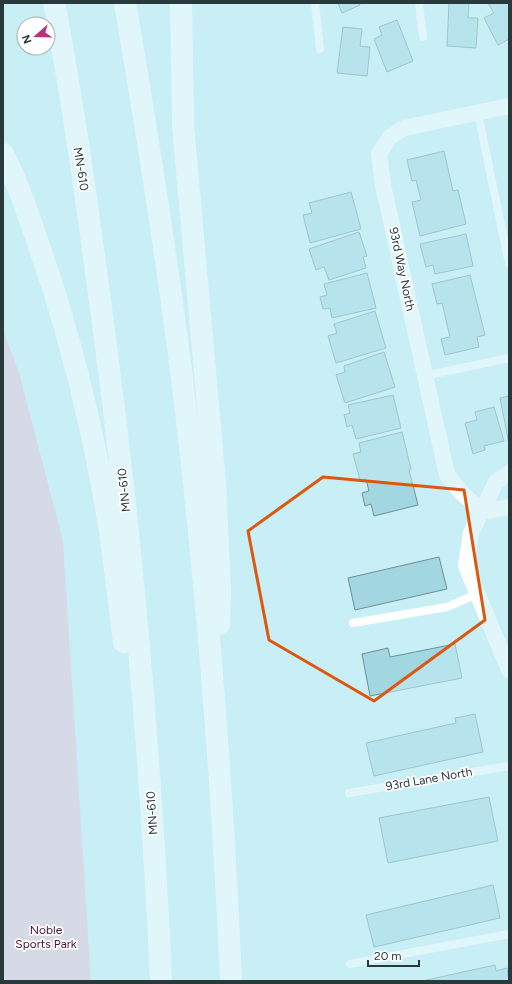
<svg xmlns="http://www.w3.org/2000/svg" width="512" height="984" font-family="Figtree,sans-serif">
<rect width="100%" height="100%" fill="#c9eff6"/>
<path fill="#e7c2d2" d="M3 330 20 376 63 541 91 981H3Z"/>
<path fill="#a2d6e0" stroke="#6d9197" d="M338 3H359L360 5 342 13Z
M449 3H469L468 18H478L476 48 447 46Z
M488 3H509V39L498 45 484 18 494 13Z
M397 20 413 61 387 72 374 39 382 35 379 27Z
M343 27 362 29 360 46 370 47 367 76 337 73Z
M444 151 453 191 458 190 466 224 420 236 412 202 421 200 416 180 412 181 407 160Z
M351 192 361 229 310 243 303 215 312 213 309 203Z
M359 232 367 256 363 257 366 268 329 280 324 267 316 270 309 249Z
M466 234 473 266 435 274 433 265 426 267 420 244Z
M367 273 376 308 332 318 330 308 323 309 320 297 327 295 324 284Z
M470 275 485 335 477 337 479 347 445 355 441 339 450 337 442 303 437 304 432 284Z
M375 311 386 348 336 363 328 336 337 333 334 324Z
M384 352 395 387 345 403 336 375 345 372 344 366Z
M393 395 401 428 356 439 352 425 347 427 344 415 350 413 348 405Z
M509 396V444L500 398Z
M494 407 504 441 484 446 485 450 473 454 465 423 477 420 475 412Z
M402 432 411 469 409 470 418 505 374 516 371 504 365 506 362 493 369 491 366 479 360 480 353 454 361 452 359 443Z
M439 557 447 589 355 610 348 578Z
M455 644 462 678 370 696 362 654 388 648 390 657Z
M475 714 483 752 374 776 366 743 456 723 455 718Z
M489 797 498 841 388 863 379 818Z
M493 885 500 918 374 947 366 915Z
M495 965 496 971 507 968 509 981H422Z"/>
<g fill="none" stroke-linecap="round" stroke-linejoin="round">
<path stroke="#fff" stroke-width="8" d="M315 3 320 49
M419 3 423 37
M478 113 509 264
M424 376 509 358
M353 623 447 607 477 594
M349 793 509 766
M350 964 509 934"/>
<path stroke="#fff" stroke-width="16" d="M509 473 496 482 471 533 466 566 509 670
M482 512 460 491 447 475 383 185 379 154 390 137 404 128 509 106
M482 512 509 507"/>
<path stroke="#fff" stroke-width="22" d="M54 3C74 107 88 211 102 316 132 537 151 759 161 981
M125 3C149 144 172 286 188 429 209 612 223 797 231 981
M181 3 183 125 215 484 220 591 219 624
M3 154C20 187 31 223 43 258 73 345 94 435 109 525 115 564 119 603 124 642"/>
</g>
<path d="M0 0H512V984H0ZM323 477 464 490 485 620 374 701 269 640 248 531Z" fill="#c9eff6" fill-opacity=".55" fill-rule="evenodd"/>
<path fill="none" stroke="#de570e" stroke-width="3" stroke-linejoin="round" d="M323 477 464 490 485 620 374 701 269 640 248 531Z"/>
<g text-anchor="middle" stroke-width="3.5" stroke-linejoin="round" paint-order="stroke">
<g font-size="12" fill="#2a393c" stroke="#fff">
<text transform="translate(81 169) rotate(81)" y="4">MN-610</text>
<text transform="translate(402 269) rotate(78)" y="4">93rd Way North</text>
<text transform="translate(124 490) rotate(-96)" y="4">MN-610</text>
<text transform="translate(429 779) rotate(-10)" y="4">93rd Lane North</text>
<text transform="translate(152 813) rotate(-94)" y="4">MN-610</text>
</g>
<g font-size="12" fill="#491531" stroke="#fff">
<text x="46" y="934">Noble<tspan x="46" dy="14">Sports Park</tspan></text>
</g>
</g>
<rect width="512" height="984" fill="none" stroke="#2a393c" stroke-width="8"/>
<g transform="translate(36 36) rotate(250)"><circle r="19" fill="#ffffff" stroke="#aab0b1"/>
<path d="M0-3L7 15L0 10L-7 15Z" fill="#b6347e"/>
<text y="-6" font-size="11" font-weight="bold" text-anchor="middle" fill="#2a393c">N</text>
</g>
<path d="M368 960v6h51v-6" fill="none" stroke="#2a393c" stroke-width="2"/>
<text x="374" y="960" font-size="12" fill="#2a393c" stroke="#ffffff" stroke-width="3" paint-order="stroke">20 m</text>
</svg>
